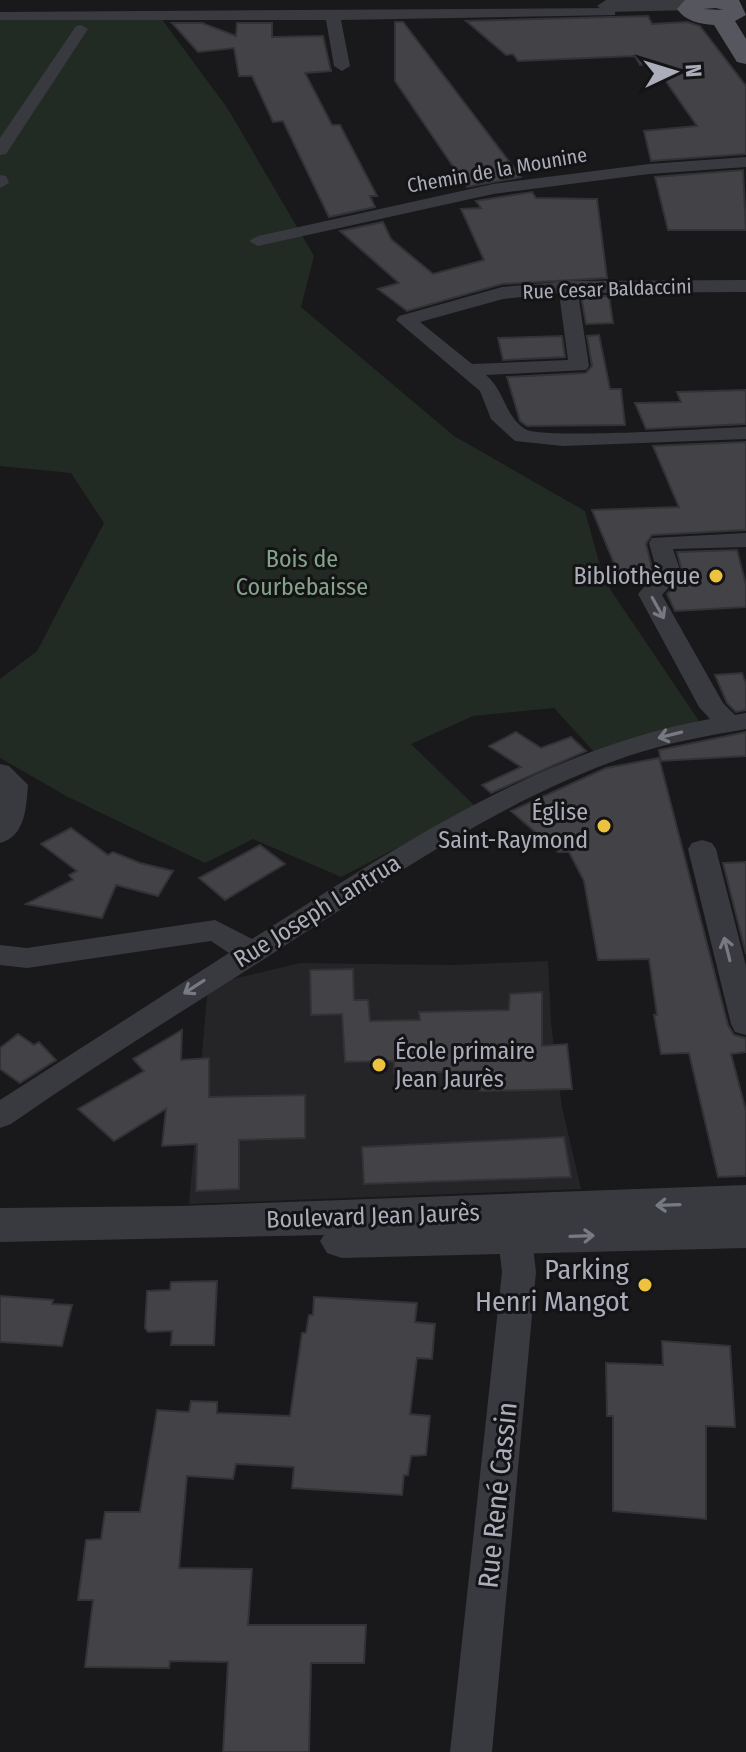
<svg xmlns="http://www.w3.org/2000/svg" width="746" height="1752" font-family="'Fira Sans Condensed',sans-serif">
<rect width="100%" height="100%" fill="#19181a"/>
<path fill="#252427" d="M548 961 551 1023 562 1107 581 1189 189 1204 208 985 300 963 453 965Z"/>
<path fill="#222a24" d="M161 18 228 109 314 256 301 307 454 436 585 511 604 580 699 721 596 754 554 708 473 716 411 744 476 807 341 877 253 839 205 863 68 797 0 758V679L37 651 104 523 71 473 0 466V20Z"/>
<path fill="#434347" stroke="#333236" stroke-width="2" d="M648 16 652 24 687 22 700 26 746 86V154L651 161 644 131 697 126 660 73 654 74 647 64 640 65 635 56 518 61 513 54 506 55 466 21Z
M395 22H403L521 177 467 187 395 81Z
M172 23H202L236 36 237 23H272V37L323 36 331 71 305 73 332 125H340L377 196H370L375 207 329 217 283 121 273 122 252 76H239L234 48 198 52Z
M743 170 746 230H668L655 177Z
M532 192 536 198 597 199 607 278 502 284 407 311 378 289 399 283 340 231 383 222 391 239 433 274 484 260 461 209 481 208 476 201Z
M581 296H609L613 323 586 324Z
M599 335 610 389H621L625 425 527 426 520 421 507 377 586 373 592 366 587 336Z
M562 336 565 357 503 360 498 338Z
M746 390V424L646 429 635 403 681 402 677 392Z
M746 442V530L652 535 646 544 653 572 618 573 592 510 679 507 653 446Z
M737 550 746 585V607L675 611 667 594 683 575 677 552Z
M742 673 746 684V710L736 712 727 703 715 675Z
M516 732 541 748 571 737 586 751 491 793 482 785 521 767 489 746Z
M746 732V756L661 761 659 750Z
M659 758 728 1025 734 1035 746 1038V1052L731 1054 746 1111V1176L718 1177 689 1053 661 1054 654 1015H657L649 959 598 960 584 881 569 852H558L511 811 606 768Z
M71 828 108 855 113 852 140 863 173 871 158 896 116 885 102 918 26 904 73 880 69 875 77 871 41 844Z
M260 845 285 864 225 900 199 878Z
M746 862V954L723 863Z
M353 969 354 1000H368L370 1021 420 1020 419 1012 509 1010 510 994 542 992V1046L567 1044 572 1089 480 1091 481 1071 394 1073V1061L345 1062 342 1014 311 1015 310 970Z
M182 1030 181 1060 209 1058V1097L305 1095V1138L239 1140V1189L196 1191 197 1144 162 1146 166 1109 114 1141 78 1109 144 1071 133 1059Z
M18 1034 34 1045 39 1042 56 1060 20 1083 0 1069V1048Z
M564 1137 571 1177 364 1184 362 1147Z
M217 1281 214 1345H171L172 1331 148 1332 145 1328 147 1291 170 1290 171 1282Z
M0 1296 53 1300 52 1304 72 1305 62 1346 0 1342Z
M314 1297 417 1303 415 1322 435 1324 432 1359 417 1358 410 1414 430 1416 426 1455 411 1456 408 1475H404L402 1495 292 1488 294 1467 236 1464 233 1479 187 1476 179 1568 252 1569 248 1625H366L364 1663H311L309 1752H223L228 1662 170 1661 169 1668 85 1667 93 1600H78L86 1540 101 1539 105 1512H140L157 1410 189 1412 191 1401 217 1402V1413L290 1416 302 1333H306L309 1315H313Z
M662 1341 730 1346 735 1427 706 1426V1519L613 1511V1416H607L606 1363 663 1365Z"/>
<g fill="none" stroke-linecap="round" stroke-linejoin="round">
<path fill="#393a3f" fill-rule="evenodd" d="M610 8 615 9V15L341 20 350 66 342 71 334 66 326 20H0V12Z
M81 25 88 29 6 154 0 155V138L76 26Z
M746 157V167L649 174 493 194 258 246 249 241 258 236 493 184 649 164Z
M0 175 6 176 9 183 0 188Z
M746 280V292L578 293 589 366 586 370 486 375C505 391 504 415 525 429 542 440 714 428 746 427V439L563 446 515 441 491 419 480 391 396 320 399 316 502 287 568 281ZM559 293 568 360 472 364 420 322 503 299Z
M746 533V547L673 549 681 573 662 595 723 703 735 715 746 713V729C706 736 667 743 628 756 500 800 388 880 275 952 186 1009 97 1064 11 1124L0 1128V1100L229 953 211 941 27 968 0 965V945L27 948 215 920 252 939C394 849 541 749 710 719L699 707 638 594 657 572 649 543 652 538Z
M0 764 9 766 28 785C26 807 26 836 0 843Z
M702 840 712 843 716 849 746 966V1035L735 1032 731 1024 688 849 692 843Z
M515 1225 527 1228 532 1238 536 1272 492 1752H450L502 1272 498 1238 503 1228Z"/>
<path fill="#393a3f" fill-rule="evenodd" d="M623 0H699L702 4 693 10 606 12 597 6 606 0Z
M746 1185V1248L342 1258 327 1253 320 1241 324 1235 0 1242V1208L180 1206Z"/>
<path fill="#56575e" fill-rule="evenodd" d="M685 0H739L746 15 735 21 746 39V64L737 62 714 25C700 24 685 21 677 9ZM716 8 723 10 703 9Z"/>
</g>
<defs><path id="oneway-shaft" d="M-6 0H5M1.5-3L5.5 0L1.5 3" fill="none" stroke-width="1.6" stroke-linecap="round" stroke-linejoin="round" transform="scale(2)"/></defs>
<g stroke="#787a83">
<use href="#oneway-shaft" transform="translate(658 608) rotate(61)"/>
<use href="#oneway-shaft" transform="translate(670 735) rotate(166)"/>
<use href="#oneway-shaft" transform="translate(727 949) rotate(-104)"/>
<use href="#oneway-shaft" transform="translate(194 987) rotate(147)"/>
<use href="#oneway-shaft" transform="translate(668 1205) rotate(178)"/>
<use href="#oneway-shaft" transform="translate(582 1236) rotate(-2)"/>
</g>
<g fill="#ecc23f" stroke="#141315" stroke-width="3">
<circle cx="716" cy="576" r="8"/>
<circle cx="604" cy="826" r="8"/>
<circle cx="379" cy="1065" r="8"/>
<circle cx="645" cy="1285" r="8"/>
</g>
<g text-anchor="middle" stroke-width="6" stroke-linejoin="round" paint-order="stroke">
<g font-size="20" fill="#abaeba" stroke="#141315">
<text transform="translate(497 170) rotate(-10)" y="7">Chemin de la Mounine</text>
<text transform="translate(607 289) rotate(-2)" y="7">Rue Cesar Baldaccini</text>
</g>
<g font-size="24" fill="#83a488" stroke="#141315">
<text x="302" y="567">Bois de<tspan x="302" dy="28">Courbebaisse</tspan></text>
</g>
<g font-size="24" fill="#abaeba" stroke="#141315" text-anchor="end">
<text x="700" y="584">Bibliothèque</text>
<text x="588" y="820">Église<tspan x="588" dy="28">Saint-Raymond</tspan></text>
<text x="395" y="1059" text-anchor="start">École primaire<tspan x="395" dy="28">Jean Jaurès</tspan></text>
</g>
<g font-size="24" fill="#abaeba" stroke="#141315">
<text transform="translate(317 911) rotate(-32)" y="8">Rue Joseph Lantrua</text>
<text transform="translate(373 1216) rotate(-2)" y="8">Boulevard Jean Jaurès</text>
</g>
<g font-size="28" fill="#abaeba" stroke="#141315" text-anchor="end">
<text x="629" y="1279">Parking<tspan x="629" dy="32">Henri Mangot</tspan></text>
</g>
<g font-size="28" fill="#abaeba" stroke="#141315">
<text transform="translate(497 1495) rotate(-84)" y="10">Rue René Cassin</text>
</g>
</g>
<g transform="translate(674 72) rotate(86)" stroke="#141315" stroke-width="6" paint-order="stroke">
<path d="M0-6L14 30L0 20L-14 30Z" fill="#abaeba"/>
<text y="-12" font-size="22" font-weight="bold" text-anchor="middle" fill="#abaeba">N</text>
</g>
</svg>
